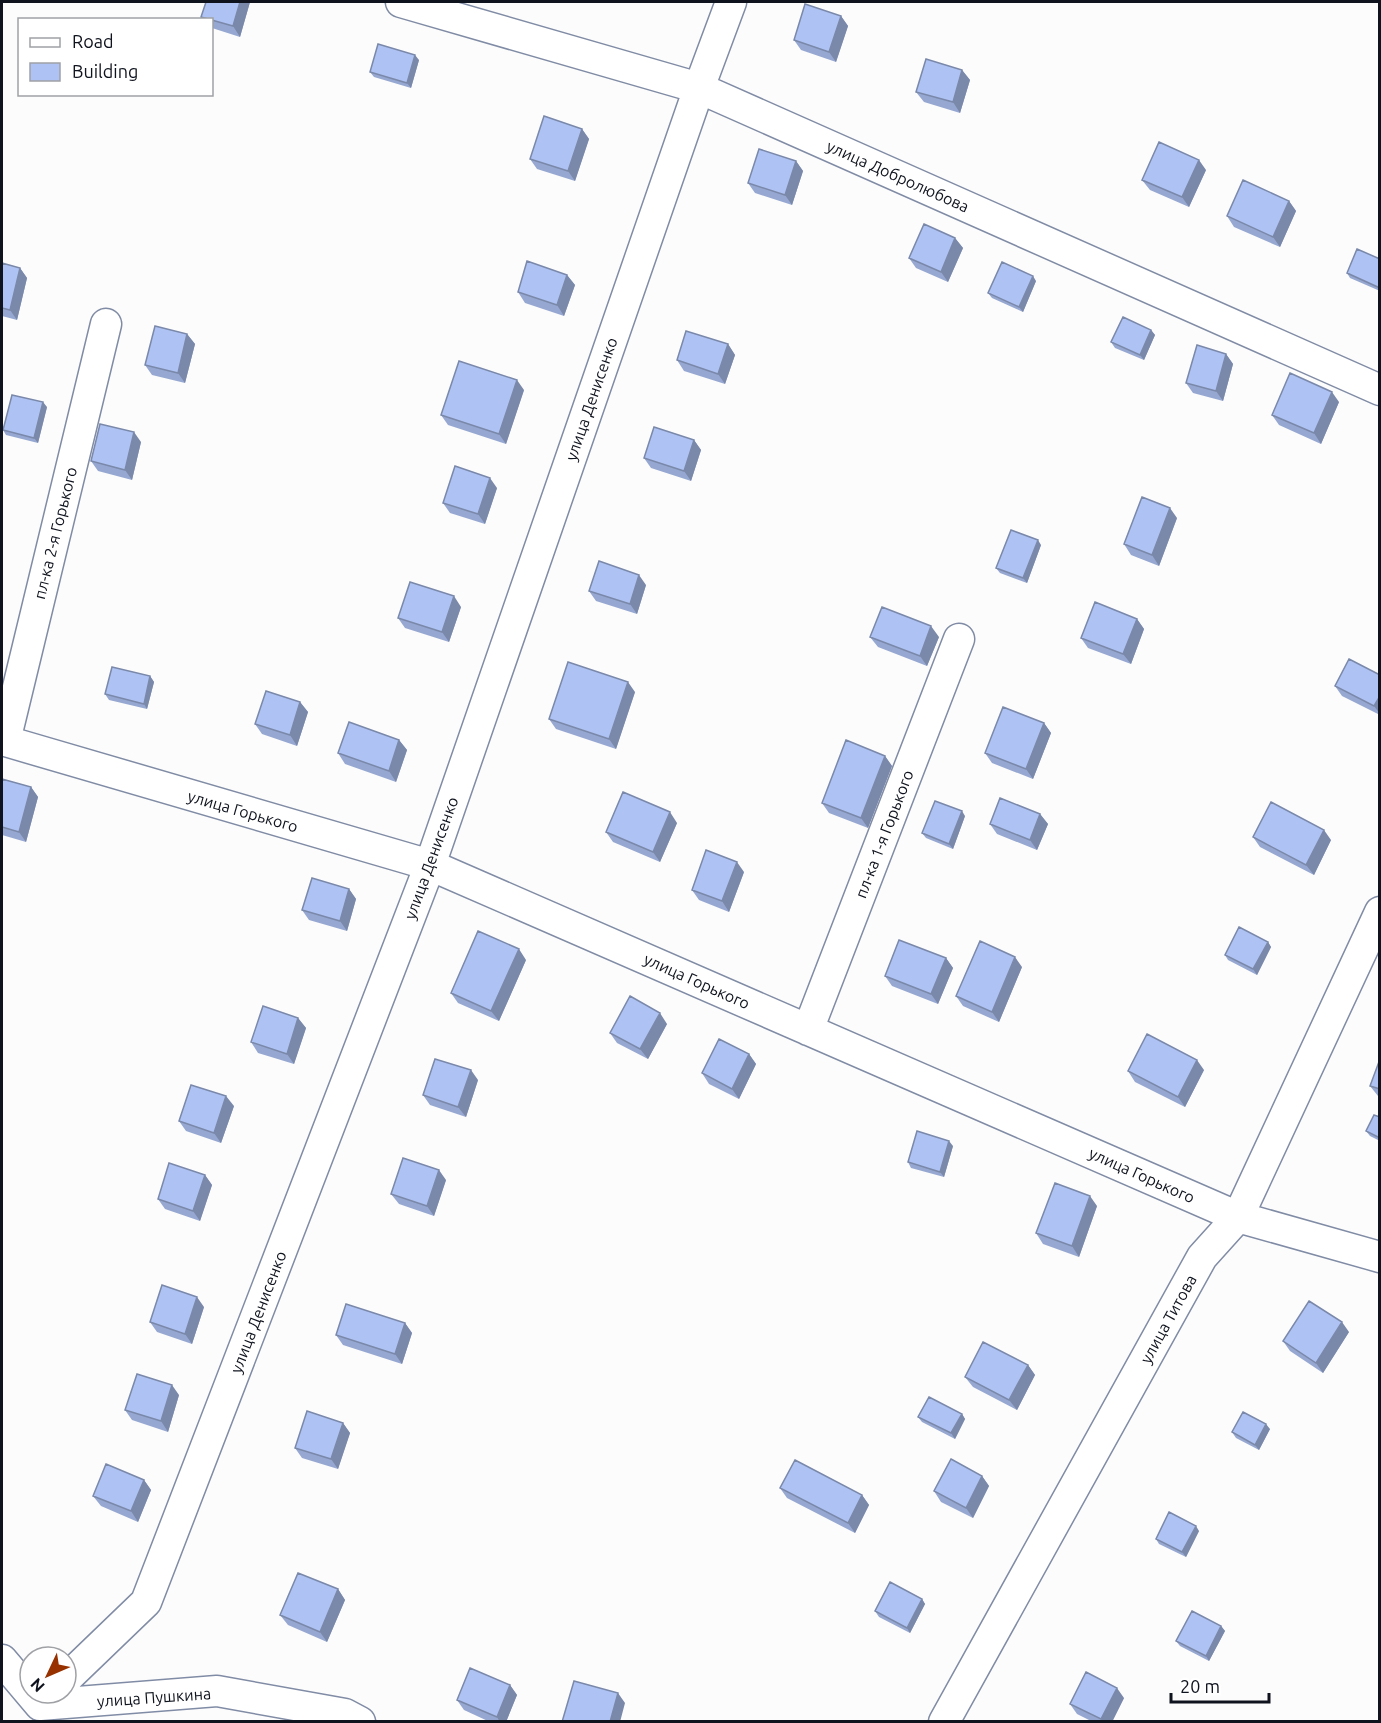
<svg xmlns="http://www.w3.org/2000/svg" width="1381" height="1723" font-family="Ubuntu,sans-serif">
<rect width="100%" height="100%" fill="#fcfcfc"/>
<g fill="none" stroke-linecap="round" stroke-linejoin="round">
<defs>
<path id="street" d="M401 2 699 88 1380 390
M2 740 430 865 1238 1217 1380 1257
M5 741 106 324
M808 1030 959 639
M2 1660 40 1705 217 1691 345 1714 360 1722
M66 1679 146 1602 430 865 699 88 731 2
M944 1722 1202 1257 1238 1217 1380 912"/>
</defs>
<use href="#street" stroke="#808ca5" stroke-width="33"/>
<use href="#street" stroke="#fff" stroke-width="30"/>
</g>
<path fill="#96a8d1" d="M250 2 240 37 212 28V20H203L201 17Z
M841 16 848 26 836 62 801 50 794 40Z
M419 60 411 88 374 77 370 72Z
M962 70 970 80 960 113 924 102 916 92Z
M582 129 589 139 575 181 537 169 530 159Z
M796 161 803 171 792 205 755 193 748 183Z
M1206 170 1189 207 1150 190 1142 180Z
M1289 201 1296 211 1280 247 1234 227 1227 216Z
M955 238 963 248 948 282 916 268 909 258Z
M1380 259V291L1350 278 1347 273Z
M2 263 20 268 27 278 17 320 2 316Z
M567 275 575 285 564 316 525 303 518 292Z
M1036 281 1023 312 992 298 988 293Z
M1151 330 1155 335 1144 360 1115 348 1111 342Z
M187 334 195 344 185 383 152 375 145 365Z
M728 344 735 355 725 384 684 371 677 360Z
M1226 354 1233 364 1223 401 1193 393 1186 383Z
M524 390 506 444 448 425 441 415Z
M1339 402 1321 444 1279 425 1272 415Z
M47 407 38 443 6 435 3 430Z
M694 440 701 450 691 481 651 468 644 458Z
M141 442 132 480 98 471 91 461Z
M497 488 485 524 450 513 443 503Z
M1177 518 1159 566 1131 555 1124 544Z
M1041 545 1027 583 1000 573 996 568Z
M646 585 637 614 596 601 589 591Z
M461 607 449 642 405 628 398 618Z
M1137 619 1144 629 1131 664 1088 648 1081 638Z
M870 637H939L927 666 878 647Z
M1380 675V715L1342 696 1335 686Z
M150 676 154 682 147 709 109 700 105 694Z
M635 692 616 749 556 729 549 719Z
M300 702 308 712 297 746 262 734 255 724Z
M1044 723 1051 733 1033 779 992 763 985 753Z
M399 740 407 750 396 782 345 764 338 753Z
M885 756 892 766 868 828 829 813 822 803Z
M2 779 31 787 38 797 26 842 2 835Z
M1040 814 1048 824 1037 850 997 834 990 824Z
M965 816 953 849 926 838 922 833Z
M677 823 660 862 613 842 606 832Z
M1253 837 1331 840 1314 875 1260 847Z
M744 872 729 912 699 900 692 890Z
M349 889 356 899 347 931 309 920 302 910Z
M1268 942 1271 947 1257 975 1228 960 1225 955Z
M946 958 953 968 938 1004 892 986 885 976Z
M526 960 499 1021 458 1003 451 993Z
M1022 967 999 1022 963 1006 956 996Z
M298 1018 306 1028 294 1064 258 1053 251 1042Z
M667 1024 648 1059 617 1043 610 1033Z
M749 1054 756 1064 739 1099 709 1084 702 1073Z
M1380 1059V1097L1378 1096 1370 1086Z
M1204 1070 1185 1107 1135 1082 1128 1071Z
M478 1080 466 1117 430 1105 423 1095Z
M234 1106 221 1143 186 1131 179 1121Z
M1380 1117V1141L1370 1136 1366 1131Z
M953 1146 944 1177 911 1168 908 1162Z
M205 1175 212 1185 200 1221 165 1209 158 1199Z
M446 1180 434 1216 399 1204 391 1194Z
M1097 1206 1079 1257 1043 1244 1036 1233Z
M204 1307 192 1344 157 1332 150 1322Z
M405 1323 412 1333 402 1364 343 1345 336 1335Z
M1349 1332 1323 1373 1290 1351 1283 1341Z
M1028 1365 1035 1375 1017 1410 973 1387 965 1377Z
M179 1395 168 1432 132 1420 125 1410Z
M962 1414 965 1419 955 1439 922 1422 918 1417Z
M343 1423 350 1433 338 1469 302 1458 295 1448Z
M1270 1429 1259 1450 1236 1438 1232 1432Z
M982 1476 989 1486 973 1518 941 1502 934 1491Z
M144 1480 151 1490 138 1522 101 1506 93 1496Z
M780 1488 862 1495 869 1505 855 1533 787 1498Z
M1199 1531 1186 1557 1159 1544 1156 1539Z
M338 1589 345 1600 327 1642 288 1625 280 1615Z
M922 1599 925 1604 910 1633 879 1617 875 1611Z
M1221 1626 1225 1631 1209 1661 1180 1646 1176 1641Z
M510 1685 517 1695 506 1722H490L464 1710 457 1700Z
M1124 1698 1112 1722H1093L1077 1714 1070 1704Z"/>
<path fill="#7a88aa" d="M240 2H250L240 37 233 26Z
M841 16 848 26 836 62 829 52Z
M415 55 419 60 411 88 407 83Z
M962 70 970 80 960 113 953 102Z
M582 129 589 139 575 181 568 171Z
M1199 160 1206 170 1189 207 1182 197Z
M796 161 803 171 792 205 785 195Z
M1289 201 1296 211 1280 247 1273 237Z
M955 238 963 248 948 282 941 272Z
M20 268 27 278 17 320 10 310Z
M567 275 575 285 564 316 557 305Z
M1033 276 1036 281 1023 312 1019 307Z
M1151 330 1155 335 1144 360 1140 355Z
M187 334 195 344 185 383 178 373Z
M728 344 735 355 725 384 718 374Z
M1226 354 1233 364 1223 401 1216 391Z
M517 380 524 390 506 444 499 434Z
M1332 392 1339 402 1321 444 1314 433Z
M43 402 47 407 38 443 34 438Z
M134 432 141 442 132 480 125 470Z
M694 440 701 450 691 481 684 471Z
M490 478 497 488 485 524 478 514Z
M1170 508 1177 518 1159 566 1152 555Z
M1038 540 1041 545 1027 583 1023 578Z
M639 575 646 585 637 614 630 604Z
M454 596 461 607 449 642 442 632Z
M1137 619 1144 629 1131 664 1123 654Z
M931 626 939 637 927 666 920 656Z
M150 676 154 682 147 709 144 704Z
M628 682 635 692 616 749 609 739Z
M1380 696V714L1374 706Z
M300 702 308 712 297 746 290 735Z
M1044 723 1051 733 1033 779 1026 769Z
M399 740 407 750 396 782 389 771Z
M885 756 892 766 868 828 861 818Z
M31 787 38 797 26 842 19 832Z
M962 811 965 816 953 849 949 844Z
M670 812 677 823 660 862 653 852Z
M1040 814 1048 824 1037 850 1030 840Z
M1324 830 1331 840 1314 875 1306 865Z
M737 862 744 872 729 912 722 901Z
M349 889 356 899 347 931 340 921Z
M1268 942 1271 947 1257 975 1253 969Z
M519 949 526 960 499 1021 491 1011Z
M1015 957 1022 967 999 1022 992 1012Z
M946 958 953 968 938 1004 931 994Z
M660 1013 667 1024 648 1059 640 1049Z
M298 1018 306 1028 294 1064 287 1054Z
M749 1054 756 1064 739 1099 732 1089Z
M1197 1060 1204 1070 1185 1107 1178 1097Z
M471 1070 478 1080 466 1117 458 1107Z
M226 1096 234 1106 221 1143 214 1133Z
M949 1141 953 1146 944 1177 940 1172Z
M439 1170 446 1180 434 1216 427 1206Z
M205 1175 212 1185 200 1221 193 1211Z
M1090 1196 1097 1206 1079 1257 1072 1246Z
M197 1297 204 1307 192 1344 185 1334Z
M1342 1322 1349 1332 1323 1373 1316 1363Z
M405 1323 412 1333 402 1364 395 1354Z
M1028 1365 1035 1375 1017 1410 1009 1400Z
M172 1385 179 1395 168 1432 161 1421Z
M962 1414 965 1419 955 1439 951 1433Z
M343 1423 350 1433 338 1469 331 1459Z
M1266 1424 1270 1429 1259 1450 1255 1445Z
M982 1476 989 1486 973 1518 966 1508Z
M144 1480 151 1490 138 1522 131 1511Z
M862 1495 869 1505 855 1533 848 1523Z
M1196 1526 1199 1531 1186 1557 1182 1552Z
M338 1589 345 1600 327 1642 320 1632Z
M922 1599 925 1604 910 1633 907 1628Z
M1221 1626 1225 1631 1209 1661 1206 1656Z
M510 1685 517 1695 506 1722H500L497 1717Z
M1117 1688 1124 1698 1112 1722H1103L1101 1719Z
M618 1693 625 1703 620 1722H610Z"/>
<path fill="#aec3f3" stroke="#7a88aa" stroke-width="1.5" d="M206 2H240L233 26 201 17Z
M805 4 841 16 829 52 794 40Z
M378 44 415 55 407 83 370 72Z
M926 59 962 70 953 102 916 92Z
M544 116 582 129 568 171 530 159Z
M1159 142 1199 160 1182 197 1142 180Z
M759 149 796 161 785 195 748 183Z
M1243 180 1289 201 1273 237 1227 216Z
M924 224 955 238 941 272 909 258Z
M1357 249 1380 259V288L1347 273Z
M527 261 567 275 557 305 518 292Z
M1002 262 1033 276 1019 307 988 293Z
M2 263 20 268 10 310 2 308Z
M1123 317 1151 330 1140 355 1111 342Z
M155 326 187 334 178 373 145 365Z
M686 331 728 344 718 374 677 360Z
M1197 345 1226 354 1216 391 1186 383Z
M459 361 517 380 499 434 441 415Z
M1290 373 1332 392 1314 433 1272 415Z
M12 395 43 402 34 438 3 430Z
M100 424 134 432 125 470 91 461Z
M654 427 694 440 684 471 644 458Z
M455 466 490 478 478 514 443 503Z
M1142 497 1170 508 1152 555 1124 544Z
M1011 530 1038 540 1023 578 996 568Z
M599 561 639 575 630 604 589 591Z
M410 582 454 596 442 632 398 618Z
M1095 602 1137 619 1123 654 1081 638Z
M882 607 931 626 920 656 870 637Z
M1349 659 1380 675V696L1374 706 1335 686Z
M568 662 628 682 609 739 549 719Z
M112 667 150 676 144 704 105 694Z
M266 691 300 702 290 735 255 724Z
M1003 707 1044 723 1026 769 985 753Z
M349 722 399 740 389 771 338 753Z
M846 740 885 756 861 818 822 803Z
M2 779 31 787 19 832 2 827Z
M623 792 670 812 653 852 606 832Z
M1000 798 1040 814 1030 840 990 824Z
M935 801 962 811 949 844 922 833Z
M1271 802 1324 830 1306 865 1253 837Z
M706 850 737 862 722 901 692 890Z
M312 878 349 889 340 921 302 910Z
M1239 927 1268 942 1253 969 1225 955Z
M478 931 519 949 491 1011 451 993Z
M899 940 946 958 931 994 885 976Z
M980 941 1015 957 992 1012 956 996Z
M630 996 660 1013 640 1049 610 1033Z
M263 1006 298 1018 287 1054 251 1042Z
M1147 1034 1197 1060 1178 1097 1128 1071Z
M719 1039 749 1054 732 1089 702 1073Z
M435 1059 471 1070 458 1107 423 1095Z
M1380 1059V1089L1370 1086Z
M191 1085 226 1096 214 1133 179 1121Z
M1374 1115 1380 1117V1138L1366 1131Z
M917 1131 949 1141 940 1172 908 1162Z
M403 1158 439 1170 427 1206 391 1194Z
M169 1163 205 1175 193 1211 158 1199Z
M1055 1183 1090 1196 1072 1246 1036 1233Z
M162 1285 197 1297 185 1334 150 1322Z
M1309 1301 1342 1322 1316 1363 1283 1341Z
M346 1304 405 1323 395 1354 336 1335Z
M983 1342 1028 1365 1009 1400 965 1377Z
M137 1374 172 1385 161 1421 125 1410Z
M929 1397 962 1414 951 1433 918 1417Z
M307 1411 343 1423 331 1459 295 1448Z
M1243 1412 1266 1424 1255 1445 1232 1432Z
M951 1459 982 1476 966 1508 934 1491Z
M795 1460 862 1495 848 1523 780 1488Z
M106 1464 144 1480 131 1511 93 1496Z
M1169 1512 1196 1526 1182 1552 1156 1539Z
M298 1573 338 1589 320 1632 280 1615Z
M890 1582 922 1599 907 1628 875 1611Z
M1192 1611 1221 1626 1206 1656 1176 1641Z
M470 1668 510 1685 497 1717 457 1700Z
M1086 1672 1117 1688 1101 1719 1070 1704Z
M574 1681 618 1693 610 1722H562Z"/>
<g text-anchor="middle" stroke-width="6" stroke-linejoin="round" paint-order="stroke">
<g font-size="16" fill="#0f131d" stroke="#fff">
<text transform="translate(898 176) rotate(24)" y="6">улица Добролюбова</text>
<text transform="translate(591 399) rotate(-71)" y="6">улица Денисенко</text>
<text transform="translate(55 533) rotate(-76)" y="6">пл-ка 2-я Горького</text>
<text transform="translate(243 811) rotate(16)" y="6">улица Горького</text>
<text transform="translate(884 834) rotate(-69)" y="6">пл-ка 1-я Горького</text>
<text transform="translate(431 858) rotate(-70)" y="6">улица Денисенко</text>
<text transform="translate(697 981) rotate(24)" y="6">улица Горького</text>
<text transform="translate(1142 1175) rotate(24)" y="6">улица Горького</text>
<text transform="translate(258 1312) rotate(-69)" y="6">улица Денисенко</text>
<text transform="translate(1168 1319) rotate(-61)" y="6">улица Титова</text>
<text transform="translate(154 1697) rotate(-4)" y="6">улица Пушкина</text>
</g>
</g>
<rect width="1381" height="1723" fill="none" stroke="#0f131d" stroke-width="6"/>
<rect x="18" y="18" width="195" height="78" fill="#ffffff" stroke="#9fa1a5" stroke-width="1.5"/>
<rect x="30" y="38" width="30" height="9" fill="#ffffff" stroke="#9fa1a5" stroke-width="1.5"/>
<text x="72" y="48" font-size="18" fill="#0f131d">Road</text>
<rect x="30" y="63" width="30" height="18" fill="#aec3f3" stroke="#9fa1a5" stroke-width="1.5"/>
<text x="72" y="78" font-size="18" fill="#0f131d">Building</text>
<g transform="translate(48 1675) rotate(226)"><circle r="28" fill="#ffffff" stroke="#9fa1a5" stroke-width="1.5"/>
<path d="M0-4.5L10 22L0 15L-10 22Z" fill="#973200"/>
<text y="-9" font-size="16" font-weight="bold" text-anchor="middle" fill="#0f131d">N</text>
</g>
<path d="M1171 1693v9h98v-9" fill="none" stroke="#0f131d" stroke-width="3"/>
<text x="1180" y="1693" font-size="18" fill="#0f131d" stroke="#ffffff" stroke-width="4.5" paint-order="stroke">20 m</text>
</svg>
